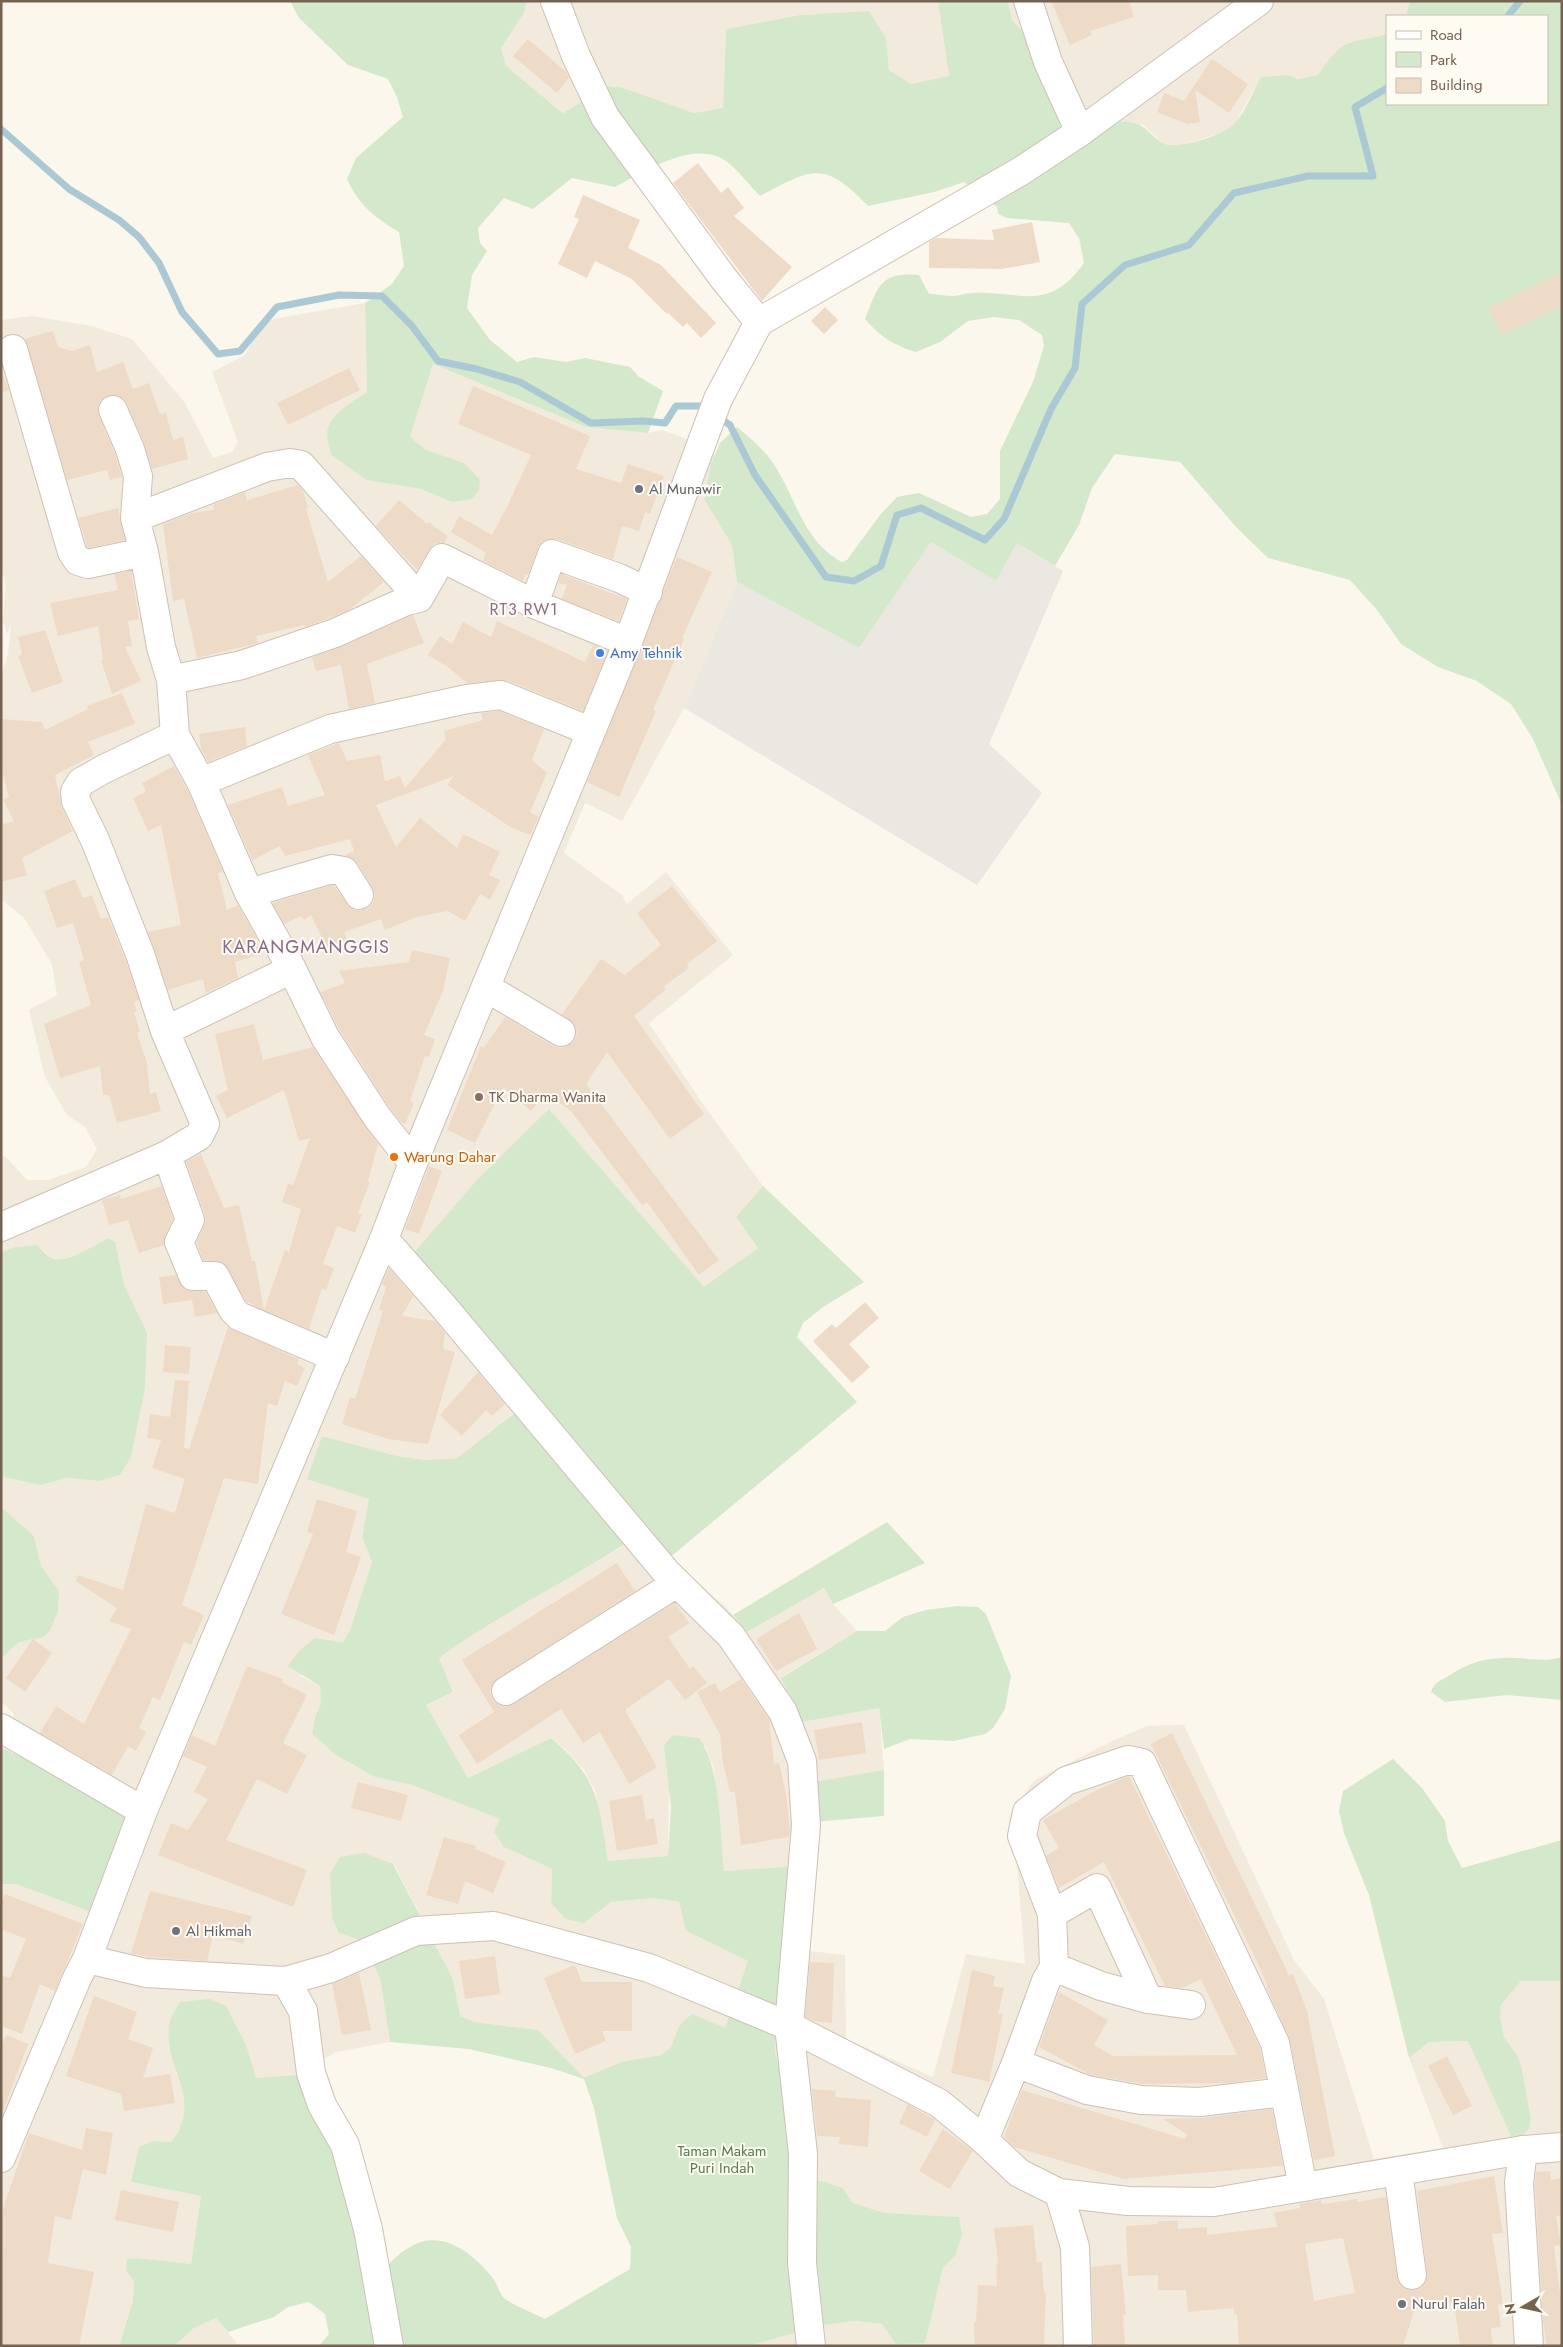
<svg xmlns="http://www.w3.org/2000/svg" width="1563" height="2347" font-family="Jost,sans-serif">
<rect width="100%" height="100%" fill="#fbf7ed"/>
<path fill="#f2eadc" d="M527 1H938L949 77 911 84 889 70 886 38 869 11 800 15 726 29 723 109 694 113 621 87 608 86 564 113 506 67 501 48 524 13Z
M1008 1H1410L1406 16H1387V33L1378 37 1350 42 1331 58 1318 75 1298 79 1288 75 1261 77 1236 122 1228 130 1185 145 1173 146 1163 143 1142 124 1081 146 1027 36 1012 20Z
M365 303 367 392 345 407 366 480 421 489 452 502 464 463 426 450 410 437 433 364 586 427 648 433 663 430 691 441 715 455 704 499 732 545 737 582 684 708 622 821 585 803 564 853 622 895 627 904 666 872 733 955 649 1023 705 1107 763 1186 736 1217 758 1248 705 1288 549 1109 532 1398 457 1458 425 1460 397 1456 322 1436 369 1499 362 1537 372 1562 350 1630 343 1642 315 1638 300 1676 320 1686 321 1703 315 1717 312 1734 336 1755 375 1777 412 1785 500 1819 504 1847 552 1869 551 1902 584 1923 611 1902 653 1898 679 1902 686 1931 748 1961 725 2028 679 2026 671 2047 661 2055 621 2062 584 2079 538 2030 474 2022 460 2016 453 1979 394 1864 339 1933 360 1940 380 1978 390 2042 336 2052 297 2075 255 2078 246 2045 169 2024V2042L186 2103 184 2121 171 2142 153 2141 131 2182 201 2196 191 2264 138 2258 127 2260 126 2270 134 2282 133 2301 120 2343 125 2346H1V1884H16L100 1791 1 1748 14 1714 1 1702V1659L19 1642 33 1639 58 1611 59 1591 41 1566 34 1536 1 1507V1481L4 1477 40 1485 68 1478 99 1481 131 1457 145 1389 147 1333 124 1284 115 1242 108 1238 86 1252 62 1259 52 1258 36 1245 15 1247 1 1252V1156H5L27 1180H48L86 1167 97 1149 85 1127 67 1115 45 1077 29 1010 57 995 52 964 24 918 1 899V676L8 654 11 624 7 634 3 620 6 586 1 567V320L32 316 91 326 132 339 185 403 213 458 232 452 238 442 212 372 245 355 259 330 273 319Z
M643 1532 668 1559 725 1606 747 1632 824 1588 833 1604 857 1631 781 1677 802 1722 879 1708 884 1770 815 1783 814 1865 723 1871 714 1768 705 1745 669 1787 668 1856 608 1861 595 1790 584 1770 564 1748 551 1738 468 1778 426 1705 453 1692 439 1658 471 1634 618 1549Z
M1184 1725 1294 1960 1324 1999 1374 2159 1443 2148 1409 2058 1429 2042 1468 2041 1511 2136 1521 2135 1529 2129 1531 2119 1517 2055 1504 2037 1500 2016 1501 2005 1521 1981H1562V2346H749L824 2325 854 2321 882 2324 925 2343 943 2268 955 2256 958 2217 885 2213 853 2203 843 2188 826 2182 790 2177V2157L780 2070 775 2052 780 1954 809 1951 845 1955 846 2039 933 2077 966 1954 1025 1964 1017 1864 1010 1830 1009 1819 1014 1807 1035 1780 1110 1742 1147 1726Z
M216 2318 239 2346H174L194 2328Z"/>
<path fill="#ebe7e1" d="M931 542 996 581 1017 543 1063 571 989 744 1042 793 977 885 684 708 737 582 859 648Z"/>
<path fill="#d4e8cc" d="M290 1H527L524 13 501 48 506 66 563 113 608 86 621 87 694 113 723 108 726 29 800 15 869 11 886 38 889 70 911 84 949 76 938 1H1008L1012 20 1027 36 1081 146C1090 140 1112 122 1120 122 1144 120 1146 133 1163 143 1178 151 1224 135 1235 123 1246 111 1253 91 1261 77L1288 75 1298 79 1318 75C1326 64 1338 45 1352 42 1364 38 1375 39 1387 33V104H1547V16H1406L1410 1H1562V805L1533 739 1511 704 1477 681 1438 667 1401 644 1377 610 1350 580 1268 558 1237 528 1180 462 1115 454 1092 488 1079 525 1055 566 1017 543 996 581 931 542 859 648 737 582 732 545 704 499 711 464 720 443 737 427C751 439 765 450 775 466 796 499 804 542 842 562L847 560 880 515 897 497 919 493 971 517 987 514 1000 499V451L1033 382 1044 346 1042 335 1019 320 994 317 968 321 940 342 916 352C893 345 881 337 865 319 878 287 880 271 919 275L929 294C937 294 945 296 953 296 959 296 966 293 972 293 1022 291 1048 313 1084 263L1079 238 1069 223 1007 218 998 214 997 207 964 182 934 192 868 206C824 160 813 168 760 196 750 186 741 174 730 164 698 136 646 171 615 187L572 178 533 209 504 198 478 228 480 243 487 251 472 275 467 308 490 340 517 362 534 357 566 362 585 358 630 367 638 376 663 391 648 433 586 427 433 364 410 437 426 450 464 463 480 480 479 490 472 499 452 502 421 489 366 480 332 455C330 449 327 441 327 435 327 416 353 401 367 392L365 303 392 284 404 266 399 232C374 217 359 205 347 179L356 158 403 117 397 97 388 79 348 65 299 18Z
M549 1109 704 1287 758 1248 736 1217 763 1186 864 1282 823 1307 803 1323 797 1337 857 1402 668 1559 643 1532C577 1577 503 1611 439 1658L453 1692 426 1705 468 1778 551 1738C600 1779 598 1802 608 1861L668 1856 671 1807 664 1745 673 1735 699 1738C721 1766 720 1834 724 1871L814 1865 809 1951 780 1955 775 2052 780 2070 790 2157V2177L826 2182 843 2188 853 2203 885 2213 959 2217 962 2235 955 2256 943 2268 925 2343 896 2344 882 2324 854 2321 824 2325 749 2346H319L329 2334 325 2314 309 2302 288 2307 274 2317 228 2332 216 2318 194 2328 174 2346H125L120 2343 133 2301 134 2282 126 2270 127 2259 138 2258 191 2264 201 2196 131 2182 139 2147 153 2141 171 2142C205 2099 164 2070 169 2026 169 2018 177 2009 180 2002L210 1999 226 2006 246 2045 256 2078 297 2075 317 2062 349 2126 375 2234 389 2264C426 2224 460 2239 492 2277 497 2283 499 2292 503 2297 510 2304 535 2314 545 2319L630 2269 631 2247 617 2218 594 2108 584 2079 551 2068 468 2049 390 2042 380 1978 360 1940 339 1933 332 1918 330 1874 340 1857 364 1853 393 1864 453 1979 460 2016 474 2022 538 2030 584 2078 621 2062 661 2055 671 2047 679 2026 692 2014 725 2028 748 1961 686 1931 679 1902 653 1898 611 1902 584 1923 566 1919 551 1903 552 1869 504 1847 494 1832 500 1819 412 1785 375 1777 336 1755 312 1734 315 1717 321 1703 320 1686 288 1666 300 1650 315 1638 343 1642 350 1630 372 1562 362 1537 369 1499 307 1479 322 1436 397 1456 425 1460 457 1458 532 1399 412 1255 478 1179Z
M108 1238 115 1242 124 1284 147 1333 145 1389 131 1457 120 1475 99 1481 68 1478 40 1485 4 1477 1 1481V1252L15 1247 36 1245C41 1248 46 1256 52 1258 66 1264 96 1245 108 1238Z
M1 1507 34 1536 41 1566 59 1591 58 1611 50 1630 43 1637 19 1642 1 1659Z
M887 1522 925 1563 833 1604 824 1588 747 1632 733 1615Z
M957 1606 978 1607 986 1614 1011 1676 1005 1709 993 1728 985 1734 954 1741 910 1739 884 1749 879 1708 802 1722 781 1678 857 1631H885L903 1617 926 1610Z
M1562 1657V1700L1507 1695 1445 1702 1431 1692C1435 1681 1441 1681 1450 1675 1471 1661 1491 1657 1516 1658 1533 1659 1545 1662 1562 1657Z
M1 1748 100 1791 126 1813 92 1912 16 1884H1Z
M1393 1759 1422 1788 1445 1821 1448 1841 1462 1868 1562 1840V1981H1521L1501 2005 1500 2016 1504 2037 1517 2055 1521 2066 1531 2119 1529 2129 1521 2136H1511L1468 2041 1429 2042 1409 2058 1369 1895 1344 1833 1339 1811 1343 1791Z
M884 1770V1816L814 1822 815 1782Z"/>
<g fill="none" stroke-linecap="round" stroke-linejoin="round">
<path stroke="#aac9d4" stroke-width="7" d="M1508 16 1520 1
M1 129 69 189 119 220 139 237 159 263 182 312 218 354 240 351 277 307 339 295 382 296 412 326 438 361 477 369 520 382 591 423 643 421 665 423 676 406H700L707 410
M718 417 730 425 755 475 826 577 854 581 881 566 897 515 921 508 985 540 1004 519 1051 409 1075 368 1082 304 1125 265 1189 245 1234 193 1308 176H1373L1355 107 1387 88"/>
</g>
<path fill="#eedbc7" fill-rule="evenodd" d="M1051 1H1129L1134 17 1090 31 1092 35 1070 45Z
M528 39 566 72 569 78 557 93 513 56Z
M1212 59 1248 84 1229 113 1195 90 1200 122 1187 124 1157 112 1164 93 1184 101Z
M698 163 721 193 728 187 744 208 734 216 792 267 762 301 673 183Z
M583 195 640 220 628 248 661 265 716 323 701 338 687 323 683 327 668 313 667 314 632 279 595 261 587 278 558 264 579 219 574 217Z
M1032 222 1040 262 1002 269 929 268V242L936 238 994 240 992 230Z
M1562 272V306L1501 335 1488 308Z
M825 307 838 320 824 334 811 321Z
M53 331 58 347 72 351 90 345 97 372 123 362 133 389 149 383 160 414 166 413 173 440 183 437 188 459 152 469 144 443 127 403 123 398 115 395 107 396 100 401 98 408 99 416 115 454 122 477 110 480 107 470 67 480 24 339Z
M349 368 360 390 288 425 277 403Z
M1 370 9 390 1 392Z
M473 386 590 436 576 469 621 483 628 464 664 476 650 514 645 512 639 531 622 526 613 559 557 539H549L542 542 538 548 528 575 525 574 523 581 483 561 486 553 451 532 459 516 492 535 507 507 531 455 458 424Z
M298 485 303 491 308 508 306 509 328 582 361 556 384 582 349 610 329 618 305 627 304 625 256 636 258 643 197 658 184 599 173 601 163 524 192 513 214 510 213 505 245 492 247 500Z
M399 500 427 524 429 522 448 537 444 543 434 544 429 550 417 570 376 526Z
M118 508 125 540 88 548 78 518Z
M677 557 712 572 682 638 684 639 653 710 656 711 619 797 587 782Z
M131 571 139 619 128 621 132 646 125 647 141 681 112 694 101 660 103 659 98 626 58 636 50 603 118 590 114 574Z
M561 574 627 599 619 621 562 599 567 585 558 583Z
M413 615 424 643 367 664 375 703 349 709 341 665 316 671 312 657 341 647Z
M497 621 585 662 593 645 608 651 583 711 506 680 467 683 448 667 428 655 440 636 452 644 463 622 491 637Z
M45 630 63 682 32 693 18 656 22 655 18 637Z
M122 693 135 724 88 742 94 755 55 775 62 808 73 831 22 858 27 875 1 882V825L14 821 3 800 9 797 1 768V719L42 722 45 730 88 709 87 706Z
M499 711 544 729 532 760 547 773 530 812 539 817 530 835 512 828 447 785 454 776 376 805 396 847 420 818 457 848 463 834 500 852 489 875 500 880 490 900 480 894 465 921 448 911 417 917 385 930 381 919 344 932 349 943 328 950 311 915 304 920 301 916 284 924 272 903 333 885 352 909 360 911 368 908 373 903 375 895 372 887 357 862 345 855 354 851 350 839 285 856 280 846 253 860 254 864 228 805 282 787 288 806 325 795 308 755 339 743 347 761 380 755 385 781 400 776 405 788 446 739 444 731 483 720 481 713Z
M245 727 247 746 208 762 201 749 199 734Z
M174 766 187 789 223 872 218 873 227 910 238 905 256 937 261 954 235 962 238 978 206 993 203 979 168 990 148 932 181 925 161 825 148 831 133 798 146 792 142 783Z
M75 879 83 898 92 895 101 919 108 917 125 959 139 1000 134 1002 137 1012H134L140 1032 137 1033 147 1063 150 1094 156 1092 161 1111 117 1123 109 1095H103L100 1066 60 1078 44 1024 91 1005 79 962 84 960 73 923 57 928 44 891Z
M672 886 717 941 687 964 689 968 664 986 666 989 634 1016 704 1114 670 1139 607 1052 586 1084 719 1260 699 1275 647 1202 642 1205 571 1111 546 1093 531 1111 503 1087 475 1143 447 1130 481 1046 484 1048 505 1017 553 1046 561 1048 569 1045 575 1040 577 1032 574 1024 562 1014 601 959 625 975 661 945 637 913Z
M412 950 450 958 443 991 424 1035 435 1039 429 1057 425 1056 410 1101 414 1103 405 1124 401 1122 390 1108 339 1029 320 992 345 983 339 971 409 962Z
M254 1024 263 1060 313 1047 378 1144 368 1181 370 1182 358 1213 362 1214 355 1233 337 1226 323 1264 334 1268 326 1290 322 1288 309 1329 264 1310 285 1250 289 1252 301 1209 282 1202 288 1184 293 1185 310 1138 299 1141 284 1090 227 1118 216 1096 228 1090 215 1034Z
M201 1154 224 1208 239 1205 252 1261H255L264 1310 246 1301 223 1263 203 1260 198 1246 197 1242 206 1221 205 1215 186 1162Z
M429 1166 442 1171 419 1234 405 1229Z
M162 1186 173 1219 165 1235 164 1245 139 1253 128 1220 109 1225 102 1200 120 1195 121 1199Z
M389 1268 413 1296 402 1316 435 1321 445 1333 443 1349 455 1352 428 1444 388 1439 342 1424 350 1397 355 1399 383 1311 379 1310 386 1287 382 1284Z
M176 1275 185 1289 206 1292 217 1313 195 1317 192 1300 163 1304 159 1277Z
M865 1302 879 1318 849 1344 870 1367 852 1383 813 1341 832 1324 836 1328Z
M228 1327 299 1359 297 1364 305 1368 297 1386 285 1381 277 1406 268 1403 258 1484 224 1478 182 1605 204 1615 191 1645 184 1642 160 1700 153 1697 139 1728 146 1732 136 1751 128 1746 112 1775 40 1733 56 1706 84 1724 131 1629 109 1621 117 1608 76 1581 78 1575 123 1590 146 1504 175 1513 185 1479 152 1468 161 1440 147 1438 150 1414 170 1417 175 1380 189 1381 184 1448 189 1449Z
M165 1345 191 1347 189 1374 163 1372Z
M478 1372 505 1404 492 1416 486 1410 462 1436 440 1415Z
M317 1499 357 1511 346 1552 361 1557 334 1635 281 1614 313 1534 307 1532Z
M617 1563 635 1591 498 1678 492 1684 490 1692 493 1700 499 1705 507 1707 514 1704 675 1603 689 1623 668 1637 690 1669 693 1666 707 1683 685 1700 669 1679 625 1710 657 1767 629 1784 600 1732 583 1743 561 1709 477 1764 459 1735 494 1712 462 1660Z
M799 1613 817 1649 776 1671 756 1639Z
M33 1639 52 1653 25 1692 6 1678Z
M247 1666 283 1679 282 1682 307 1695 283 1743 307 1755 287 1794 257 1779 226 1840 307 1870 293 1907 158 1855 171 1823 188 1830 208 1799 194 1792 207 1767 183 1756 192 1735 215 1746Z
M741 1679 769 1719 774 1764 779 1763 786 1794 790 1831 789 1837 741 1845 735 1792H730L723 1763 720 1735 697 1692 715 1683 720 1692Z
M862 1722 866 1753 819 1760 814 1730Z
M1172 1733 1289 1975 1293 1974 1307 2011 1335 2156 1314 2160 1289 2037 1267 1989V1984L1259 1966 1151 1744Z
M1129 1776 1260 2048 1266 2078 1228 2083 1143 2084 1091 2075 1039 2047 1059 1992 1108 2020 1094 2045 1113 2056 1237 2055 1201 1979 1182 1988 1165 1986 1104 1862 1059 1888 1046 1856 1059 1848 1043 1820 1097 1790Z
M358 1782 408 1795 401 1821 351 1808Z
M642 1795 646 1820 654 1818 658 1844 617 1851 609 1801Z
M444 1837 476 1846 475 1849 506 1862 493 1893 465 1881 458 1904 426 1895Z
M150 1891 252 1916 243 1944 213 1935 207 1961 148 1957 131 1953Z
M5 1894 83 1924 55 1991 40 1984 22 2034 1 2026V1975L10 1978 26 1939 1 1929V1903Z
M495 1956 500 1994 465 1999 459 1961Z
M810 1962 834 1963 832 2023 813 2021 805 2017Z
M575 1965 582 1982H632V2031H602L606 2041 575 2054 544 1978Z
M972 1970 995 1976 993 1986 1004 1988 998 2014H1003L989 2082 951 2073Z
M359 1973 371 2030 342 2035 332 1984Z
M94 1996 137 2012 128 2039 153 2048 143 2078 170 2074 175 2103 124 2111 121 2094 66 2076Z
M6 2035 28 2044 3 2111 1 2110V2047Z
M1447 2056 1472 2106 1453 2115 1428 2066Z
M812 2089 836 2091 835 2097 871 2100 868 2147 839 2144 840 2137 817 2136Z
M1022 2090 1185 2139 1187 2134 1163 2119 1202 2118 1272 2109 1283 2166 1124 2179 1014 2147 1004 2137Z
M908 2104 935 2120 927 2137 899 2123Z
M86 2128 113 2133 106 2175 83 2169 71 2220 55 2216 48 2263 94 2272 79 2346H1L3 2208 29 2133 82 2150Z
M943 2129 973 2151 950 2189 919 2171Z
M1550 2171 1551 2180 1562 2178V2216H1556L1561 2245 1554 2246 1562 2309V2346H1547L1543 2322 1535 2183 1536 2172Z
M1494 2176 1503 2233 1492 2234 1503 2304 1498 2305 1501 2327 1491 2328 1493 2346H1460L1454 2303 1415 2308 1403 2346H1239L1237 2314 1234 2315V2308L1188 2312 1186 2290H1158V2275L1128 2276 1126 2226 1158 2224V2221H1178V2229L1207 2227V2235L1277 2227 1274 2213 1300 2208 1299 2204 1321 2200 1322 2204 1357 2199V2202L1386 2197 1397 2278 1400 2285 1406 2289 1415 2290 1422 2287 1426 2281 1427 2273 1417 2191ZM1343 2238 1355 2293 1314 2301 1305 2244Z
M121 2190 179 2202 173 2232 115 2220Z
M1033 2225 1037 2262H1042L1044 2293H1046L1044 2346H975L974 2322H976L978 2285 997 2286 996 2265 998 2264 994 2228Z
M1121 2264 1126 2315H1123L1125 2346H1094L1091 2267Z"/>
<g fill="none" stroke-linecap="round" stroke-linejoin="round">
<defs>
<path id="minor" d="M1028 1 1048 62 1080 132
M13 349 72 552 78 561 88 564 144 552
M113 410 130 449 138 476 135 518 144 552 161 647 171 680 175 735 201 782 249 893 292 969 325 1037 377 1117 413 1163
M135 518 267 467 290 463 301 465 419 598 406 601 335 633 242 665 171 680
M419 598 442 558 534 604 628 642
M534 604 552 554 619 578 648 592
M201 782 330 729 467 699 501 695 590 731
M249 893 332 869 344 871 359 895
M487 988 561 1032
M165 1031 292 969
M167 1155 199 1136 205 1124 165 1031 140 954 95 840 76 801 75 792 81 782 104 769 175 735
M1 1227 167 1155 190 1220 179 1242 193 1276H215L233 1310 239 1316 335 1357
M384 1239 443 1306 667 1573 731 1636 783 1712 802 1761 806 1826 789 2026 803 2154 802 2263 811 2346
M506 1691 677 1583
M1 1728 143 1811
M1052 1914 1097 1888 1148 1999
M1054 1967 1101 1986 1148 1999 1191 2005
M286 1981 303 2011 311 2073 322 2105 345 2145 368 2229 389 2346
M1284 2092 1200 2102 1141 2100 1087 2090 1016 2063 1046 1981 1054 1967 1052 1914 1022 1836 1027 1812 1066 1781 1128 1760 1142 1763 1275 2043 1303 2187
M984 2140 1016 2063
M1523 2150 1519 2183 1529 2346
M1398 2171 1412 2275
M1059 2193 1075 2247 1078 2346"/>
<path id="tertiary" d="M555 1 576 56 605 117 724 279 759 322
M87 1959 146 1973 286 1981 331 1968 416 1931 494 1926 649 1968 789 2026 939 2103 984 2140 1019 2173 1059 2193 1128 2201 1214 2202 1523 2150 1562 2147
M1 2158 78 1976 87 1959 143 1811 384 1239 413 1163 628 642 718 399 759 322 1021 171 1080 132 1259 1"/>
</defs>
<use href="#minor" stroke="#cdc1b3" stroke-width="30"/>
<use href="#tertiary" stroke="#cdc1b3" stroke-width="30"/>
<use href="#minor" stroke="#fff" stroke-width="28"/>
<use href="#tertiary" stroke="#fff" stroke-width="28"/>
</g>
<g fill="#6b7280" stroke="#fefbf3" stroke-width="2">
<circle cx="639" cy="489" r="5"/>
<circle cx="176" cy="1931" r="5"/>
<circle cx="1402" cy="2304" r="5"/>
</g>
<circle fill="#3f7fe0" stroke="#fefbf3" stroke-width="2" cx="600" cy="653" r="5"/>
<circle fill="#8d6e63" stroke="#fefbf3" stroke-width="2" cx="479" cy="1097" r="5"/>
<circle fill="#e8710a" stroke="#fefbf3" stroke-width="2" cx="394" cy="1157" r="5"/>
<g text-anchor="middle" stroke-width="4" stroke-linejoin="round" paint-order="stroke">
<g font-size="15" fill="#5b616d" stroke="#fefbf3" text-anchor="start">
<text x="649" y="494">Al Munawir</text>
<text x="186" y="1936">Al Hikmah</text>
<text x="1412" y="2309">Nurul Falah</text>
</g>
<g font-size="15" fill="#366cbe" stroke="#fefbf3" text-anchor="start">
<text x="610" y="658">Amy Tehnik</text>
</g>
<g font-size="15" fill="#785e54" stroke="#fefbf3" text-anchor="start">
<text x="489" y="1102">TK Dharma Wanita</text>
</g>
<g font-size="15" fill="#c56008" stroke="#fefbf3" text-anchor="start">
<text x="404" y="1162">Warung Dahar</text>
</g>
<g font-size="15" fill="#567e4e" stroke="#fefbf3">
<text x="722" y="2156">Taman Makam<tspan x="722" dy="17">Puri Indah</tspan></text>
</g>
<g font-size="16" letter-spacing="1" fill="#886a8f" stroke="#fefbf3">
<text x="524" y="615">RT3 RW1</text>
</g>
<g font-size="18" letter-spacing="1" fill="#886a8f" stroke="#fefbf3">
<text x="306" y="953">KARANGMANGGIS</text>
</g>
</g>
<rect width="1563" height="2347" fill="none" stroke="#756251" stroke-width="5"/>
<rect x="1386" y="15" width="162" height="90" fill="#fefbf3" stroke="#c7beb2"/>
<rect x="1396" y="31" width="25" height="8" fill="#ffffff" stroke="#c7beb2"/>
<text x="1430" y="40" font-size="15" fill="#756251">Road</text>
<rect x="1396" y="52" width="25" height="15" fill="#d4e8cc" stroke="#c7beb2"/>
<text x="1430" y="65" font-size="15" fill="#756251">Park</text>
<rect x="1396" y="78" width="25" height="15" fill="#eedbc7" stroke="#c7beb2"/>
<text x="1430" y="90" font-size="15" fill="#756251">Building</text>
<g transform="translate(1523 2307) rotate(261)" stroke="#fefbf3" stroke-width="4" paint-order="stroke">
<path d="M0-4L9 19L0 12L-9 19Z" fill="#756251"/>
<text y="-8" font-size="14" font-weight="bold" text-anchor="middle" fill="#756251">N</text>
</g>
</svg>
